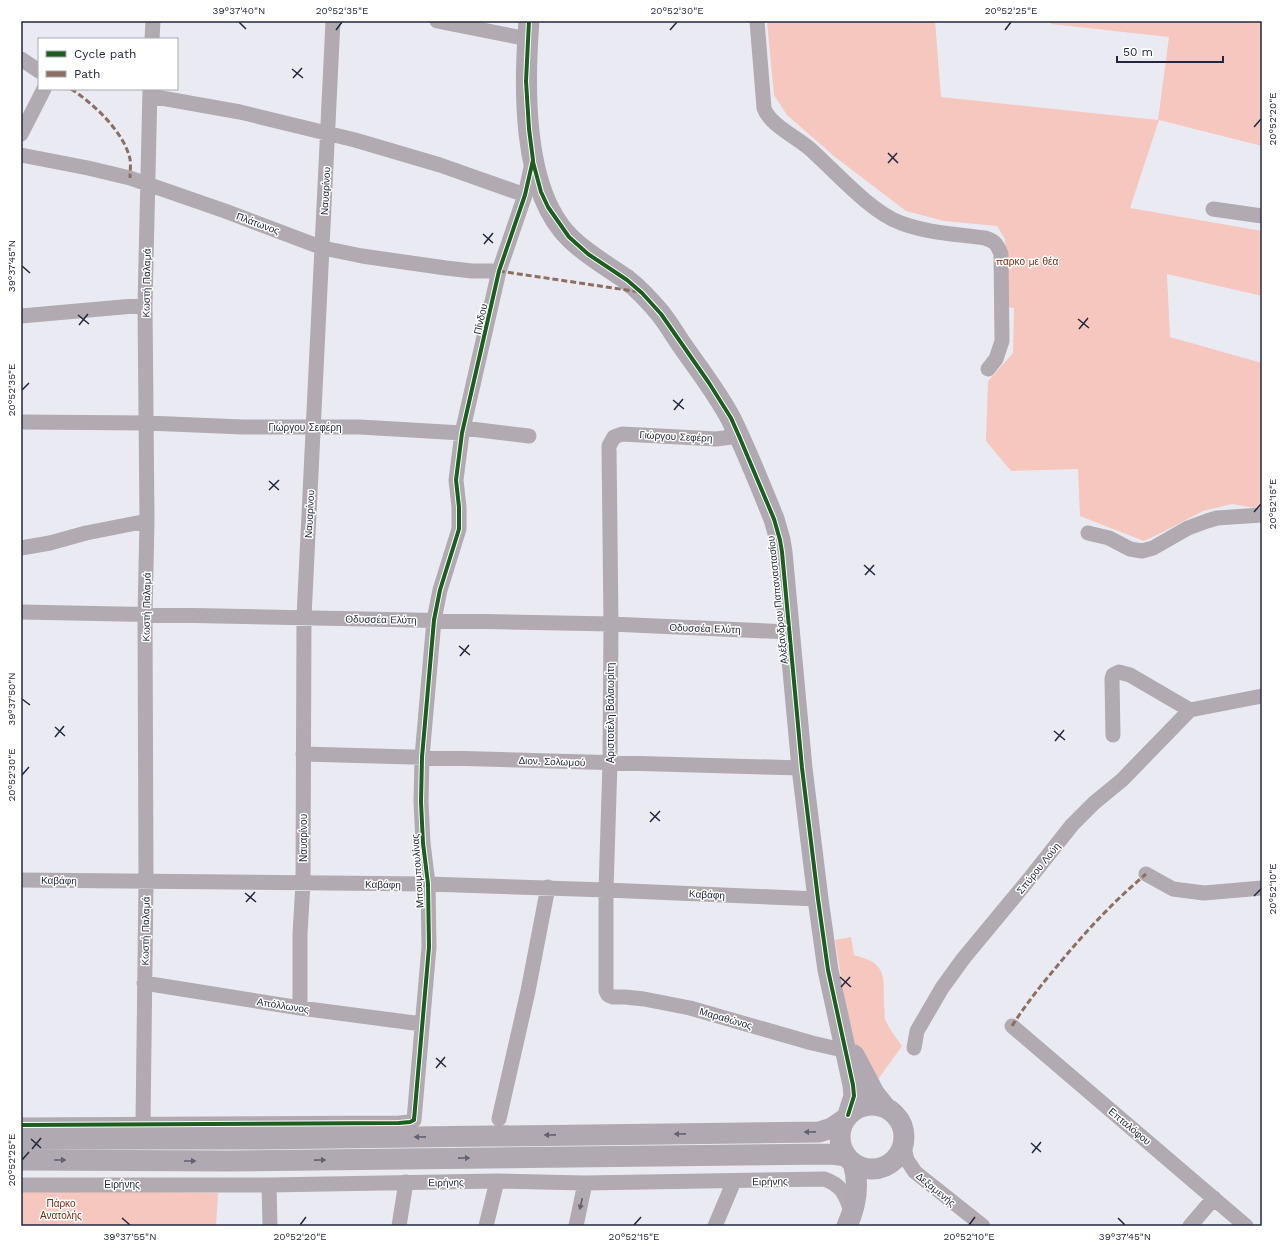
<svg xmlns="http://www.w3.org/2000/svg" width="1283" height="1247" font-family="'Work Sans',sans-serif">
<rect width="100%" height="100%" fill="#eaebf2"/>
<path fill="#f5c7be" d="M767 21H935L941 97 1158 120 1169 37 1051 24V21H1262V146L1159 120 1130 208 1262 231V296L1167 274 1170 337 1262 363V507L1255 508 1232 504 1203 511 1167 530 1144 541 1080 516 1078 469 1011 471 986 441 988 381 1013 353 1014 308 1007 307 1005 239 997 226 944 221 906 211 835 157 787 115 774 95Z
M851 937 854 955C889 964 883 977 884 1007 885 1011 884 1015 885 1019 889 1029 896 1037 902 1046L879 1078 863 1094 843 989 835 940Z
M21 1190 218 1193 216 1226H21Z"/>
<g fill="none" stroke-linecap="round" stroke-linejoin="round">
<path stroke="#b1aab1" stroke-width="15" d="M437 21 528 39
M757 21 764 108C769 124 796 137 809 148 834 170 870 212 901 223 927 233 957 234 985 238 995 241 997 244 1001 254L1002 341 996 359 988 369
M152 39 153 21
M21 59 39 71
M150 96 240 112 355 140 440 165 525 195
M21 134 44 89
M21 155 88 168 130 178 225 211 323 248 362 256 446 268 472 271H499
M1213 209 1262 216
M21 316 145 305
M21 422 147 423 243 427H360L462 433
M463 428 529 436
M739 436 716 439 622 434 614 437 609 446 611 624 610 762 606 890V991L608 995 613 997H625L644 999 690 1008 812 1043 847 1051
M1088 533 1109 538 1130 549 1142 551 1153 548 1188 528 1207 521 1217 518 1262 515
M21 548 50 543 86 533 147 521
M21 612 611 624 789 632
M1113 735 1112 679 1113 675 1119 672 1130 675 1190 710 1262 696
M303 754 802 768
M1146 874 1173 889 1204 893 1262 888
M21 880 428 884 606 890 818 899
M144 983 300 1008 422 1024
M300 1008V934L303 883 304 617 333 21
M1012 1026 1246 1226
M914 1048 917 1031 942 988 963 959 1030 878 1072 825 1094 803 1122 780 1190 710
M499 1119 528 991 548 887
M143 1124 146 881 145 614 147 521 145 305 150 89
M21 1125 399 1123 410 1122 414 1120 429 947 428 884 423 843 421 802 422 757 434 620 440 590 459 529V507L456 480 462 433 499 271 525 195 532 163
M903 1143 907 1160 915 1172 983 1226
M21 1185H269L497 1181 585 1183 824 1179C843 1185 846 1197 852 1214
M269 1185 270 1226
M399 1226 406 1182
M486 1226 497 1181
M576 1226 585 1183
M715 1226 734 1181
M1190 1226 1214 1198"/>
<path stroke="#b0a9b1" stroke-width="21" d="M529 21C524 85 521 190 570 238 586 254 607 266 626 279 639 289 650 301 660 313 669 324 676 337 684 348 700 371 718 394 731 419 747 451 760 485 774 519L780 540 782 552 802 768 818 899 828 970 853 1085 854 1096 848 1115
M854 1055 874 1093 886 1108
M840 1137a32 32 0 1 1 64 0a32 32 0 1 1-64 0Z
M21 1139H259L819 1132 832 1128 845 1119
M21 1160 230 1161 832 1154 846 1156
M847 1226C856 1206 860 1185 853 1163"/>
<path stroke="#8d6e63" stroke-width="3" stroke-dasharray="6 3" stroke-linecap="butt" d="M71 89C93 103 124 132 130 159 131 165 130 172 130 178
M499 271 640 292
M1012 1026C1026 1004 1042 984 1058 965 1085 932 1114 901 1146 874"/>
<defs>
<path id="cycleway" d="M533 162 541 192 548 207 569 237 588 254 627 280 642 293 661 314 709 383 731 418 739 436 774 519 780 540 782 552 802 768 818 899 828 970 853 1085 854 1096 848 1115
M21 1125 399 1123 410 1122 414 1120 429 947 428 884 423 843 421 802 422 757 434 620 440 590 459 529V507L456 480 462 433 499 271 525 195 533 160 529 129 526 81 529 21"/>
</defs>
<use href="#cycleway" stroke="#fff" stroke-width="6"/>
<use href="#cycleway" stroke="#1b5e20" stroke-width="4"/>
</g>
<defs><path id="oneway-solid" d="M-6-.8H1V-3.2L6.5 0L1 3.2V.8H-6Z"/></defs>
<g fill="#626272">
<use href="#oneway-solid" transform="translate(810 1132) rotate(179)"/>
<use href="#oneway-solid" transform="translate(680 1134) rotate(179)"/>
<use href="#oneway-solid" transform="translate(550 1135) rotate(179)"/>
<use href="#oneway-solid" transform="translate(420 1137) rotate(179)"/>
<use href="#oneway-solid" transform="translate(464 1158) rotate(-1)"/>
<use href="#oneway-solid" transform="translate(60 1160)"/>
<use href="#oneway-solid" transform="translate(320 1160) rotate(-1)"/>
<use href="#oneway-solid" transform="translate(190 1161)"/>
<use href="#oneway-solid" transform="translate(581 1204) rotate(102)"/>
</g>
<path fill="none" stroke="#22273f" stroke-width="1.5" d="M239 22 246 29M336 30 342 22M670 30 677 22M1005 30 1011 22M292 69 303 78M293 78 302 68M1254 127 1261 119M888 153 898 163M888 163 897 153M483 234 493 243M484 244 493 233M22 266 30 273M78 315 89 324M1078 319 1089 328M79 325 88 314M1079 329 1088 318M22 390 29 383M673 400 684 409M674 410 683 399M269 481 279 490M269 490 279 480M1254 512 1261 504M864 565 875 575M865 575 874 565M459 646 470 655M460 656 469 645M22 699 30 705M55 727 65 736M1054 731 1065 740M55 737 64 726M1055 741 1064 730M22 775 29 767M650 812 660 821M650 822 660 811M245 893 256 902M1254 896 1261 889M246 902 255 892M840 977 851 987M841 987 850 977M436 1058 446 1067M436 1068 445 1057M31 1139 41 1148M1031 1143 1041 1152M32 1149 41 1138M1032 1153 1041 1142M22 1160 29 1152M122 1218 130 1225M1118 1218 1125 1225M300 1225 306 1217M634 1225 641 1217M969 1225 975 1217"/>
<g text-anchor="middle" stroke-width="3" stroke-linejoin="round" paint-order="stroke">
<g font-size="10" fill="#22273f" stroke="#fff">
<text transform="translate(325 191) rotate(-87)" y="4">Ναυαρίνου</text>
<text transform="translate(258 223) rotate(20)" y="4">Πλάτωνος</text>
<text transform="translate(146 283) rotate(-89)" y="4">Κωστή Παλαμά</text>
<text transform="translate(480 319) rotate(-77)" y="4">Πίνδου</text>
<text x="305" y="431">Γιώργου Σεφέρη</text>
<text transform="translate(676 436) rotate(3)" y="4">Γιώργου Σεφέρη</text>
<text transform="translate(309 514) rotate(-87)" y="4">Ναυαρίνου</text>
<text transform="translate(777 600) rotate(-96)" y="4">Αλέξανδρου Παπαναστασίου</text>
<text transform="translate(146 607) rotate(-89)" y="4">Κωστή Παλαμά</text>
<text transform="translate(381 619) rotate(1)" y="4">Οδυσσέα Ελύτη</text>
<text transform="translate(705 628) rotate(2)" y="4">Οδυσσέα Ελύτη</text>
<text transform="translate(610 713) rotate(-90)" y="4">Αριστοτέλη Βαλαωρίτη</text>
<text transform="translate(552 761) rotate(2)" y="4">Διον. Σολωμού</text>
<text transform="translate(303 838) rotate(-90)" y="4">Ναυαρίνου</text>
<text transform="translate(1038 868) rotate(-51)" y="4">Σπύρου Λούη</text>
<text transform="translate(417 871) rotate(-94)" y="4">Μπουμπουλίνας</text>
<text transform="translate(59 880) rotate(1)" y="4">Καβάφη</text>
<text transform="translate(383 884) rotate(1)" y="4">Καβάφη</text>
<text transform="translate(707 894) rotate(3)" y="4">Καβάφη</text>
<text transform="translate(145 931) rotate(-89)" y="4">Κωστή Παλαμά</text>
<text transform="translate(283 1005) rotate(9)" y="4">Απόλλωνος</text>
<text transform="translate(726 1018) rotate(16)" y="4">Μαραθώνος</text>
<text transform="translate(1130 1126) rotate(40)" y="4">Επταλόφου</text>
<text transform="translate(770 1181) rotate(-1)" y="4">Ειρήνης</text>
<text transform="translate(446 1182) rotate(-1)" y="4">Ειρήνης</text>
<text x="122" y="1188">Ειρήνης</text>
<text transform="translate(936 1189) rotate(39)" y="4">Δεξαμενής</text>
</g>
<g font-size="10" fill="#82260d" stroke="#fff">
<text x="1027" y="265">παρκο με θέα</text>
<text x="61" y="1207">Πάρκο<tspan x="61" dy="12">Ανατολής</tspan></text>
</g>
</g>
<rect width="1283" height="1247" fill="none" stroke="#ffffff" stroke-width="44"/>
<rect x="38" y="38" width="140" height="52" fill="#ffffff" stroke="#a7a9b2"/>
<rect x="46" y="51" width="20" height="6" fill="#1b5e20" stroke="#a7a9b2"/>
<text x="74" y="58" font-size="12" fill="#22273f">Cycle path</text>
<rect x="46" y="71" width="20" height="6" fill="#8d6e63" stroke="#a7a9b2"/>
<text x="74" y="78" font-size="12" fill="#22273f">Path</text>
<path d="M1117 56v6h106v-6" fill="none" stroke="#22273f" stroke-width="2"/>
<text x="1123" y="56" font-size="12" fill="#22273f" stroke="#ffffff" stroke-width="3" paint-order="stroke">50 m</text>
<rect x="22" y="22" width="1239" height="1203" fill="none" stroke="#22273f" stroke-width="1.5"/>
<g font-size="10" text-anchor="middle" fill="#22273f">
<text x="239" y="14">39°37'40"N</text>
<text x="342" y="14">20°52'35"E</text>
<text x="677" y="14">20°52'30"E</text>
<text x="1011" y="14">20°52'25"E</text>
<text transform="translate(1272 119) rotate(-90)" y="4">20°52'20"E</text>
<text transform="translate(11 266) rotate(-90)" y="4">39°37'45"N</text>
<text transform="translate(11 390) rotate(-90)" y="4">20°52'35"E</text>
<text transform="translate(1272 504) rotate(-90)" y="4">20°52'15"E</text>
<text transform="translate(11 699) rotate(-90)" y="4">39°37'50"N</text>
<text transform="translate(11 775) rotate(-90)" y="4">20°52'30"E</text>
<text transform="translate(1272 889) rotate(-90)" y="4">20°52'10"E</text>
<text transform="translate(11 1160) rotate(-90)" y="4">20°52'25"E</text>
<text x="130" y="1240">39°37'55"N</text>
<text x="300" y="1240">20°52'20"E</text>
<text x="634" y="1240">20°52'15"E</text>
<text x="969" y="1240">20°52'10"E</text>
<text x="1125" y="1240">39°37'45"N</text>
</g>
</svg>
